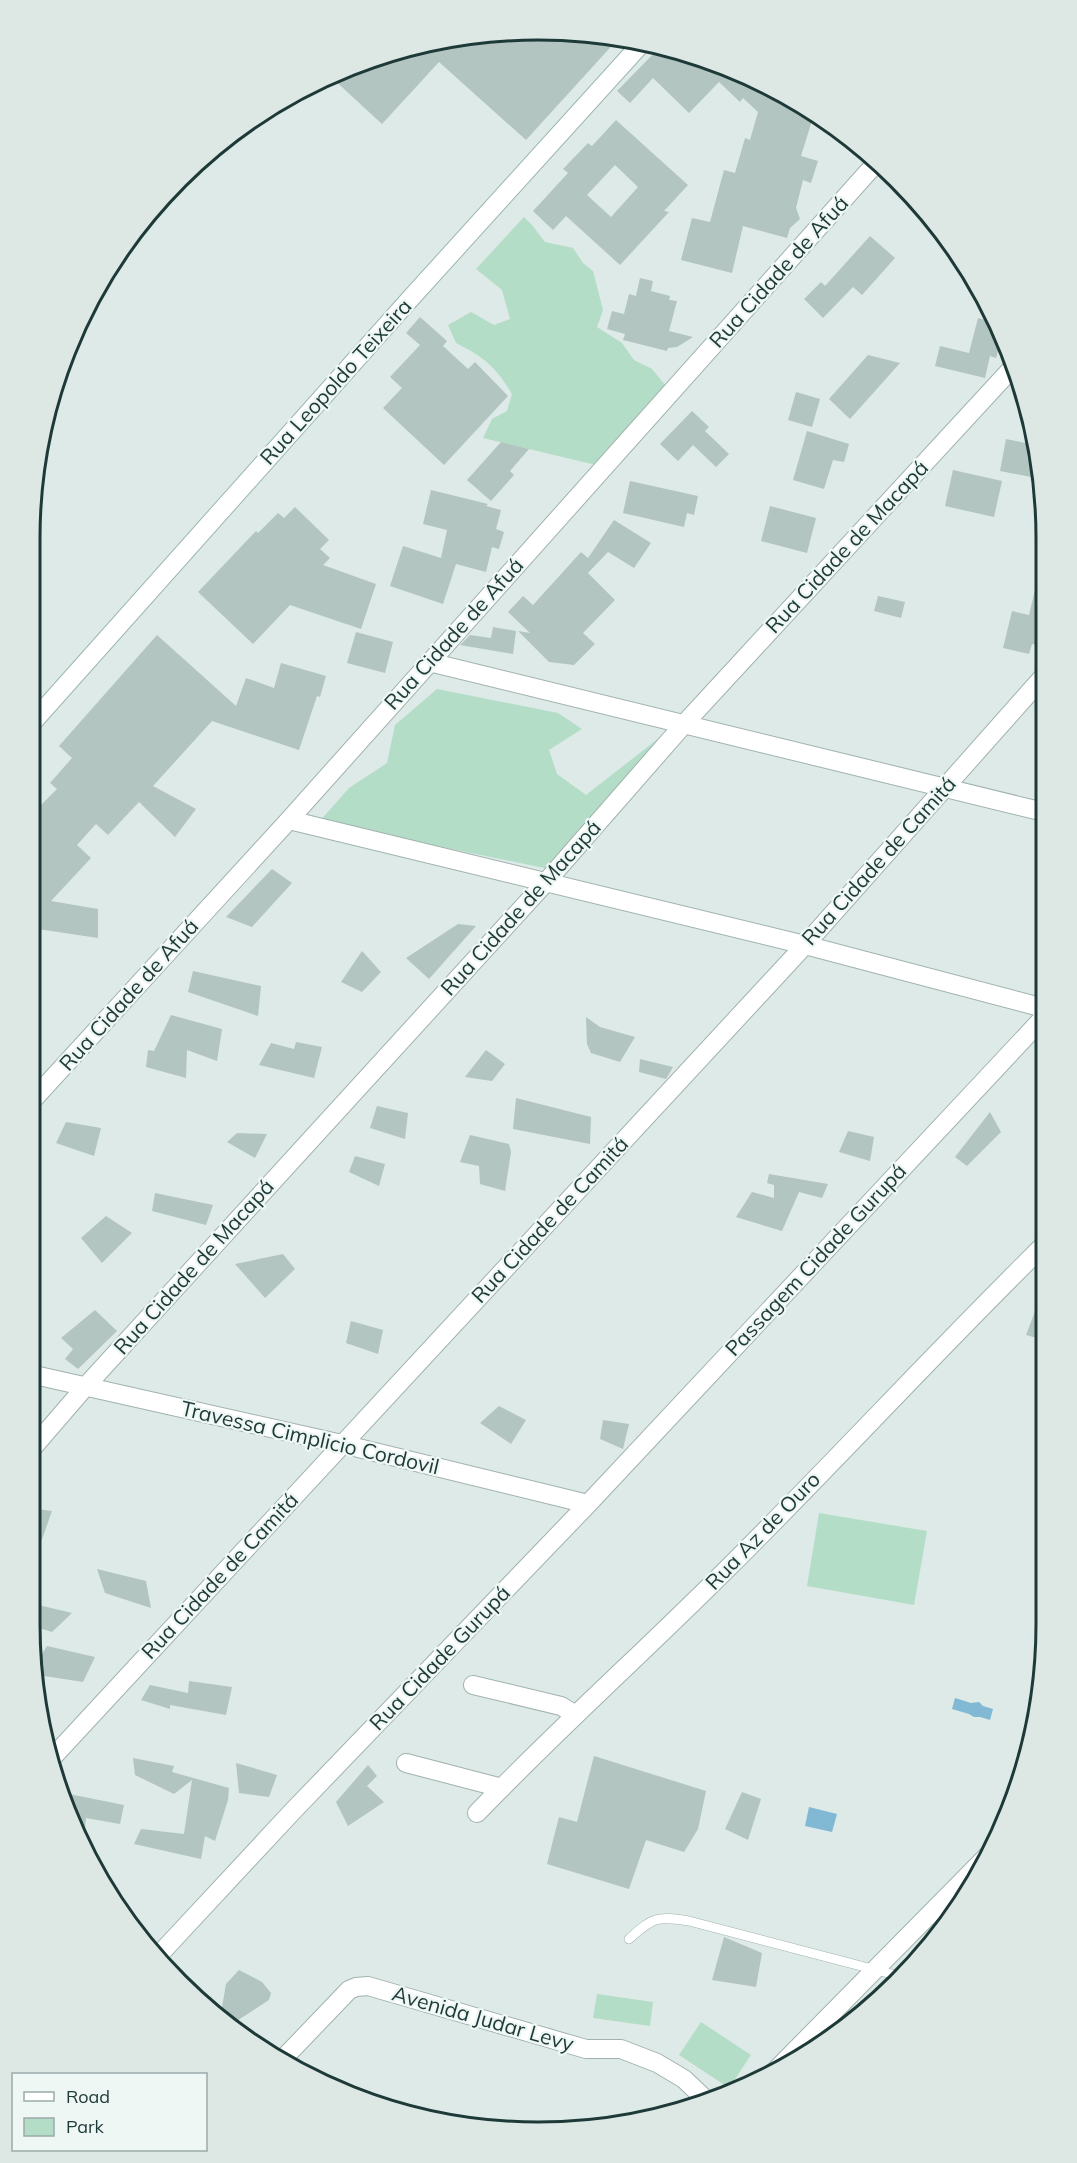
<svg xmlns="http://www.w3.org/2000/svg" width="1077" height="2163" font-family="Mulish,sans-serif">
<rect width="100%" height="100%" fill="#ddeae7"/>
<path fill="#b4ddc7" d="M524 217 532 225 545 242 573 248 583 263 593 271 603 310 597 327 622 343 634 360 652 369 666 386 596 465 483 438 492 419 507 411 512 394C496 367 484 357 456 343L448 325 471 312 494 325 510 319 502 290 476 269Z
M437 689 558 713 582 729 549 750 557 774 586 795 659 738 549 869 319 822 349 788 387 763 395 725Z
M819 1513 927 1531 914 1605 807 1586Z
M597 1994 653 2002 650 2026 593 2018Z
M701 2022 751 2055 729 2088 679 2055Z"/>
<path fill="#81b8d3" d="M955 1698 971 1703 979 1702 983 1706 993 1709 990 1720 980 1717H974L969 1714 952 1709Z
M809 1807 837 1814 832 1832 805 1826Z"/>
<path fill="#b3c5c0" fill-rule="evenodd" d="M571 31 618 39 526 140 439 62 382 124 331 77 375 57 472 34Z
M661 46 670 47 763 82 814 114 801 156 818 161 811 183 803 180 796 208 800 219 790 228 787 238 743 226 732 273 681 260 692 218 710 222 724 170 735 173 745 138 750 140 758 112 743 98 740 102 719 82 689 113 653 78 630 103 617 91Z
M616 120 688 185 664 211 669 212 620 265 566 216 553 230 533 211 568 173 563 169 588 143 592 146ZM615 165 638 187 611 217 587 195Z
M870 236 895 258 862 295 853 287 823 318 804 299 821 282 825 286Z
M640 278 653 281 651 291 670 296 669 300 677 301 669 331 693 337 677 347 668 348 667 351 623 340 625 334 607 329 612 311 624 314 629 294 636 296Z
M420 317 447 341 443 346 468 369 475 362 508 396 444 465 383 408 402 388 390 377 420 345 406 333Z
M978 318 996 323 1003 334 996 358 990 356 985 378 935 366 940 346 969 353Z
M868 355 900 363 850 419 829 399Z
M796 392 820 399 812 427 788 420Z
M692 411 709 427 705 431 729 454 716 467 693 445 678 461 660 444Z
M807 431 849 444 844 462 833 460 824 489 793 480Z
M1006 439 1035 445 1039 460 1036 478 1000 471Z
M501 442 529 449 510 471 514 475 491 501 467 480Z
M953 470 1002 481 994 517 945 506Z
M630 481 698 496 694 515 687 513 684 527 623 513Z
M431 490 488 504 486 506 501 510 496 529 504 532 499 549 492 547 486 572 456 564 443 604 390 586 403 546 441 558 447 530 423 524Z
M770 506 816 518 807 553 761 541Z
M295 507 329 540 320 549 330 558 323 565 376 584 361 629 290 605 253 644 198 592 256 531 258 533 278 513 284 518Z
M614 520 651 543 634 568 608 552 588 573 615 600 583 633 595 644 574 665 549 662 518 631 530 633 508 612 523 596 533 605 581 552 588 558Z
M1038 577H1043V646L1032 644 1029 654 1003 648 1012 611 1029 615Z
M878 596 905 602 901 618 874 611Z
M493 627 516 631 513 654 460 645 470 635 491 638Z
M356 632 393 642 385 673 347 663Z
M157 635 236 706 246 678 274 688 281 663 326 676 320 697 317 696 299 750 212 721 153 786 196 809 175 837 139 802 108 835 96 824 77 845 91 858 51 901 98 909V938L31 928V802L38 808 57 789 50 783 72 758 59 746Z
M272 869 292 883 252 927 226 917Z
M458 924 476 926 429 979 406 958Z
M362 951 381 972 362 992 341 982Z
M193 971 261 986 258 1016 188 992Z
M171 1015 222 1029 217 1061 187 1050 186 1078 146 1067 148 1050 154 1051Z
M586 1017 600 1027 635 1037 620 1062 591 1053 587 1044Z
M296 1042 322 1047 314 1078 259 1065 271 1043 294 1049Z
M486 1050 505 1064 492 1081 465 1077Z
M640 1059 673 1067 666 1079 639 1072Z
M516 1098 591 1117 590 1144 513 1129Z
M377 1106 408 1113 405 1139 370 1128Z
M990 1112 1001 1132 967 1166 955 1157Z
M66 1122 101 1128 94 1156 56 1143Z
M848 1131 874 1137 870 1161 839 1152Z
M237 1133 267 1134 255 1158 227 1142Z
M470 1135 509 1144 511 1152 505 1191 480 1184 479 1166 460 1162Z
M355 1156 385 1164 379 1186 349 1172Z
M769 1174 775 1175 828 1184 822 1198 799 1192 782 1231 736 1217 752 1192 774 1198V1185L767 1183Z
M155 1193 213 1205 206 1225 152 1211Z
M106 1216 132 1233 102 1263 81 1238Z
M283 1254 295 1269 265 1298 235 1264Z
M1044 1288H1045V1340L1026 1335Z
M95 1310 117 1331 78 1369 65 1359 73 1349 61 1338Z
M351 1321 383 1330 378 1354 346 1343Z
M499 1406 526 1420 511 1444 480 1423Z
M603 1420 629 1424 623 1449 600 1439Z
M30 1508 52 1511 41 1542 30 1539Z
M97 1569 146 1581 151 1608 105 1593Z
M30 1603 72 1613 52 1632 30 1625Z
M47 1646 95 1657 83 1682 38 1675 36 1664Z
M189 1681 232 1687 226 1715 170 1705V1709L141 1700 150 1685 188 1693Z
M594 1756 706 1791 698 1829 684 1852 646 1840 629 1889 547 1864 559 1817 577 1822Z
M133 1758 174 1766 172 1772 229 1788 228 1800 215 1841 205 1836 201 1859 134 1844 141 1829 184 1834 192 1780 174 1794 135 1775Z
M236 1763 277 1775 269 1797 239 1793Z
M368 1765 377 1776 367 1786 384 1802 348 1826 336 1802Z
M59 1792 124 1805 120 1824 86 1818 84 1838Z
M742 1792 761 1799 748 1840 725 1829Z
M724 1937 762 1953 756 1987 712 1980Z
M239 1970 262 1982 271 1993 269 2000 229 2026 220 2019 226 1984Z"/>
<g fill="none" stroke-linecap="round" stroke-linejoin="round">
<defs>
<path id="service" d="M629 1939C653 1917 657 1916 689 1921L903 1977"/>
<path id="minor" d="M429 662 1044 812
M289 820 805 945 1044 1008
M30 1103 289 820 876 163
M30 1374 342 1444 588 1504
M30 1451 86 1386 546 882 685 723 1014 366
M473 1685 561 1706 576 1715
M52 1758 805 945 1043 677
M406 1763 502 1788
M477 1813C558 1729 645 1651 727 1569 835 1462 937 1350 1045 1244
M157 1957 291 1813 588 1504 1044 1017
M280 2062 349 1990 356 1987 368 1986 586 2049H621L657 2063 684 2079 704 2098
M770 2076 995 1848"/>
<path id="secondary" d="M31 724 410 299 642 43"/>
</defs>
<use href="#service" stroke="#a0b2af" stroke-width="10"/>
<use href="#minor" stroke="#a0b2af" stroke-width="20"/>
<use href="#secondary" stroke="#9cb6b2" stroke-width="20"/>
<use href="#service" stroke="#fff" stroke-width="9"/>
<use href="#minor" stroke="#fff" stroke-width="18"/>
<use href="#secondary" stroke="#fff" stroke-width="18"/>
</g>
<g text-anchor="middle" stroke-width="4.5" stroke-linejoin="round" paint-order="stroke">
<g font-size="21" fill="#1e3a38" stroke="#eef7f4">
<text transform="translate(779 272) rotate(-48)" y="7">Rua Cidade de Afuá</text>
<text transform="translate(336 382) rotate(-48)" y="7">Rua Leopoldo Teixeira</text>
<text transform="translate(847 547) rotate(-47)" y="7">Rua Cidade de Macapá</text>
<text transform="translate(454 634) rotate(-48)" y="7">Rua Cidade de Afuá</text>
<text transform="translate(879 861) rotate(-48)" y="7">Rua Cidade de Camitá</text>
<text transform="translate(521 908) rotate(-48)" y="7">Rua Cidade de Macapá</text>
<text transform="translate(129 995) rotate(-48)" y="7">Rua Cidade de Afuá</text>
<text transform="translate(550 1220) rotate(-47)" y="7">Rua Cidade de Camitá</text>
<text transform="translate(816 1260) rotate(-47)" y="7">Passagem Cidade Gurupá</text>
<text transform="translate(194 1267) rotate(-48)" y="7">Rua Cidade de Macapá</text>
<text transform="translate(310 1438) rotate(13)" y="7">Travessa Cimplicio Cordovil</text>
<text transform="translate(763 1531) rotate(-46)" y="7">Rua Az de Ouro</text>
<text transform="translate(220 1576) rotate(-47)" y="7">Rua Cidade de Camitá</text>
<text transform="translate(440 1658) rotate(-46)" y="7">Rua Cidade Gurupá</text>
<text transform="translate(483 2019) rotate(16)" y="7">Avenida Judar Levy</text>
</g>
</g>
<path d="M0 0H1077V2163H0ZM538 40H538A498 498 0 0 1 1036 538V1624A498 498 0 0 1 538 2122H538A498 498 0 0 1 40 1624V538A498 498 0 0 1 538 40Z" fill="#dde8e5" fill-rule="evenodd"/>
<path fill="none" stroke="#1e3a38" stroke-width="3" d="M538 40H538A498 498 0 0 1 1036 538V1624A498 498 0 0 1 538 2122H538A498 498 0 0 1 40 1624V538A498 498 0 0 1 538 40Z"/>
<rect x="12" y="2073" width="195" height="78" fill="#eef7f4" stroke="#9baba9" stroke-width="1.5"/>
<rect x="24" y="2092" width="30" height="9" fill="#ffffff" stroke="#9baba9" stroke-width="1.5"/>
<text x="66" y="2103" font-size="18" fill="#1e3a38">Road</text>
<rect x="24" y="2118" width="30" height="18" fill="#b4ddc7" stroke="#9baba9" stroke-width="1.5"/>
<text x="66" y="2133" font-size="18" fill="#1e3a38">Park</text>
</svg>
